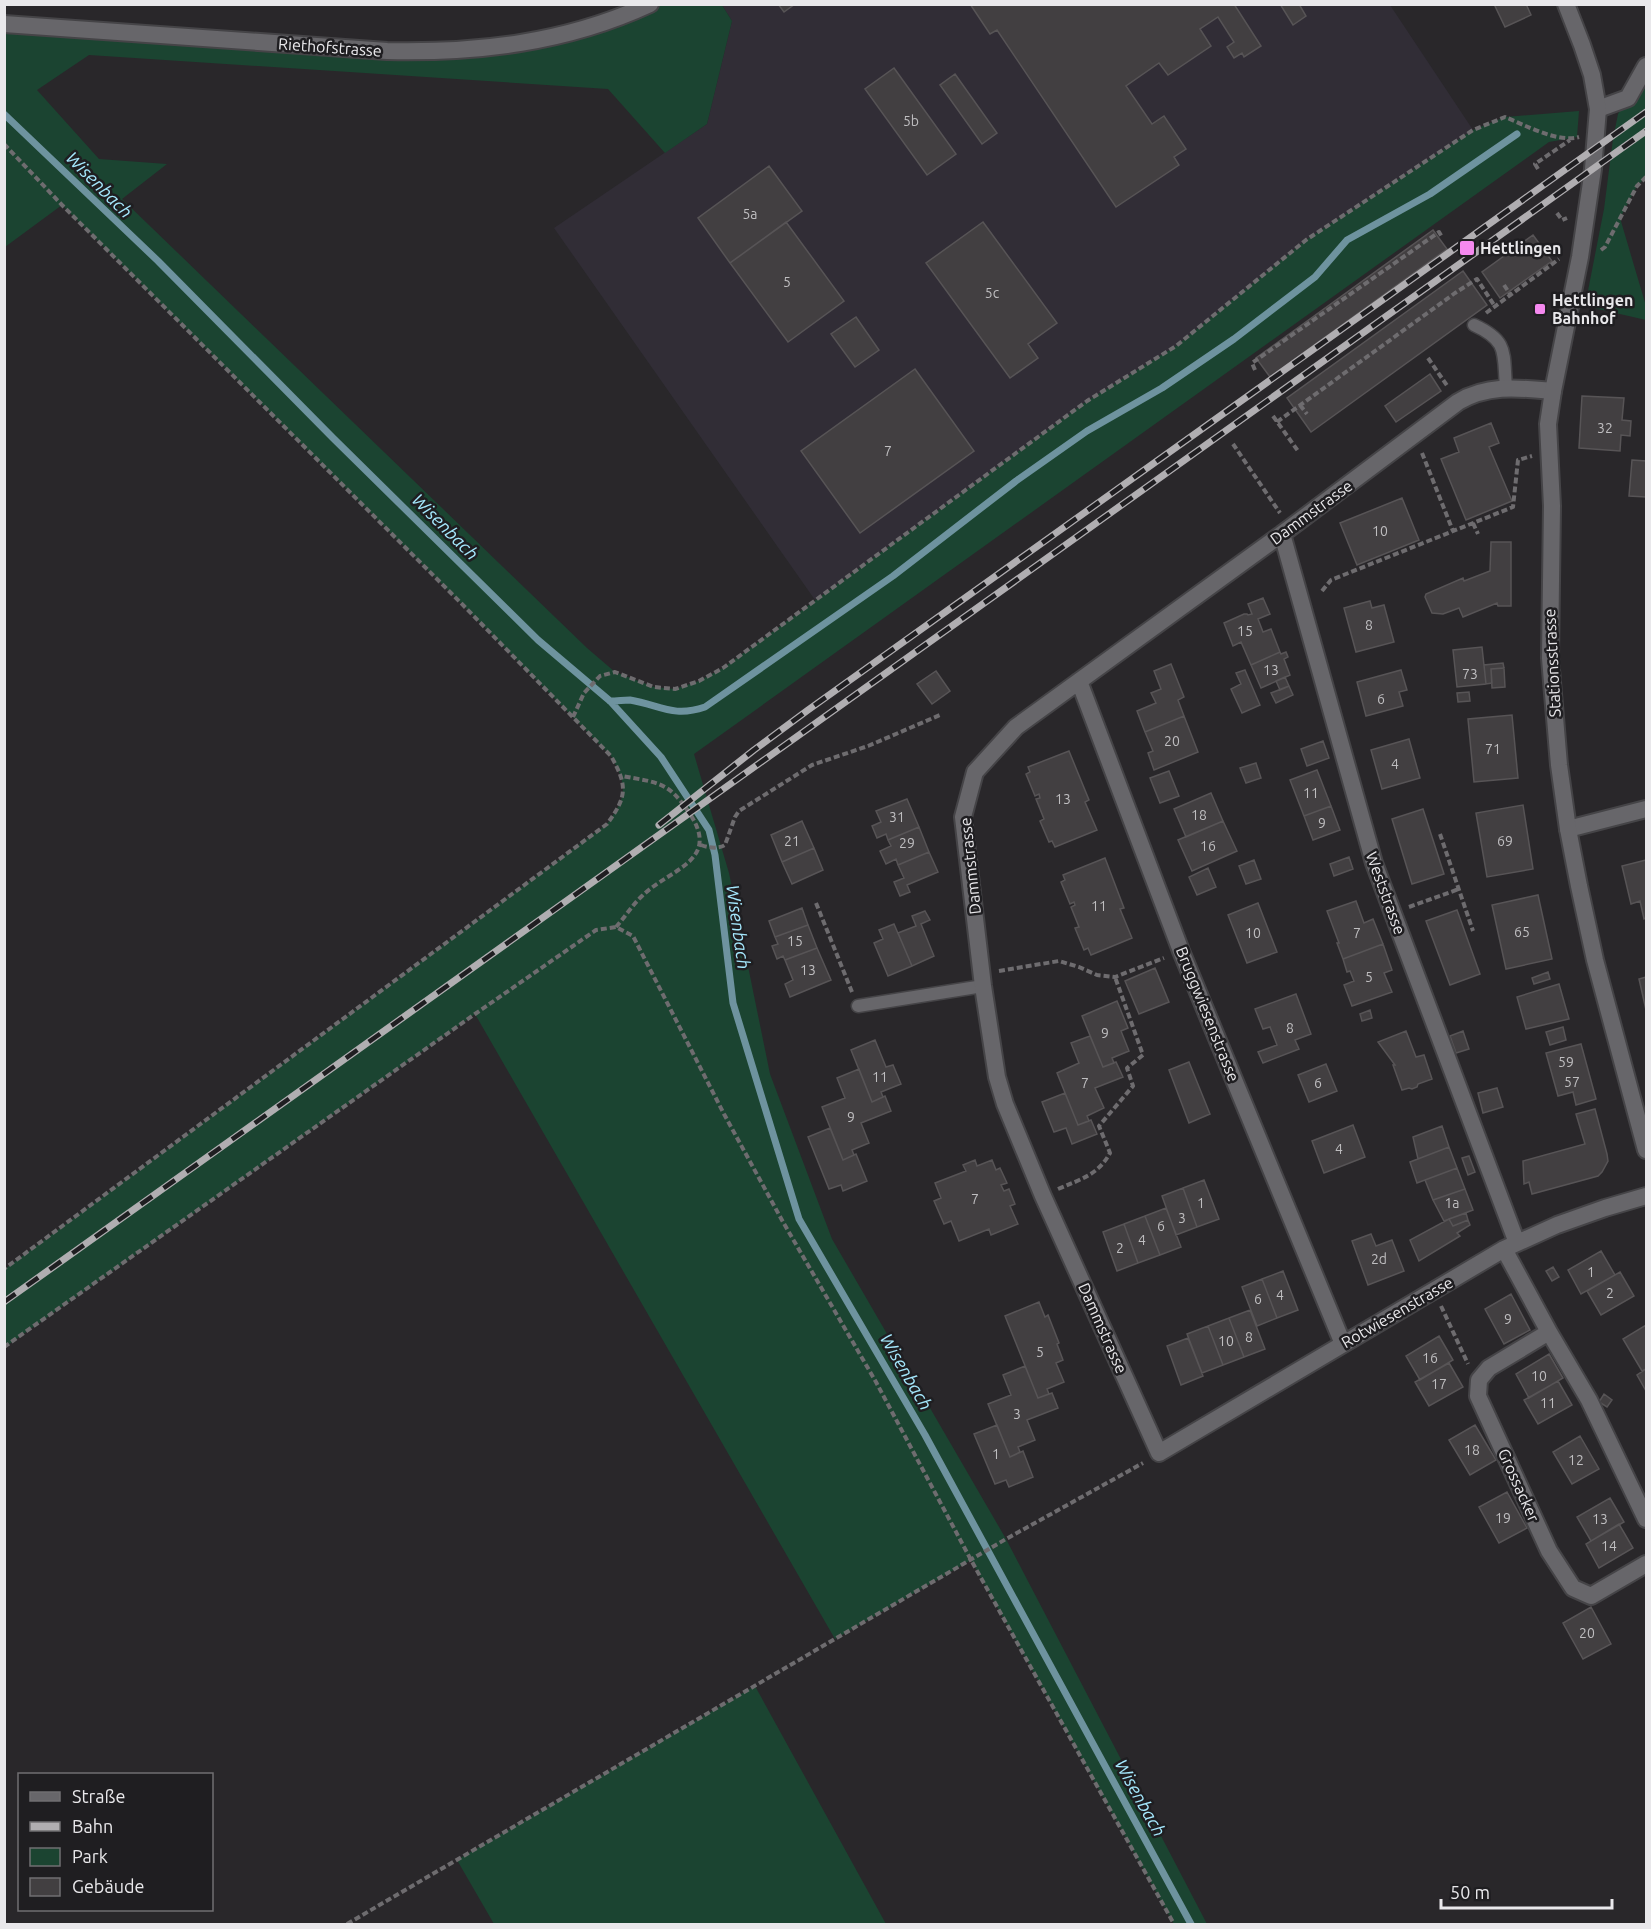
<svg xmlns="http://www.w3.org/2000/svg" width="1651" height="1929" font-family="Ubuntu,sans-serif">
<rect width="100%" height="100%" fill="#29272a"/>
<path fill="#312d36" d="M722 5H1390L1473 130 1306 240 1176 346 1087 401 815 600 554 228 707 124 732 21Z"/>
<path fill="#1b4431" d="M650 5H722L732 21 707 124 665 153 608 89 89 55 37 90 99 159 167 164 122 199 587 648 615 672 654 687 675 689 699 681 723 668 1087 401 1176 346 1306 240 1473 130 1505 117 1579 111 1577 137 1549 142 694 754 729 873 770 1074 832 1239 1006 1539 1207 1924H1174L971 1560 835 1639 475 1014 5 1347V1269L607 824C627 797 628 786 611 756L460 602 62 205 5 247V24L481 49Z
M1646 66V177L1637 186 1620 218 1646 306V320L1585 306 1604 209 1613 139 1618 114Z
M755 1686 886 1924H494L457 1860Z"/>
<g fill="none" stroke-linecap="round" stroke-linejoin="round">
<path stroke="#6e939f" stroke-width="7" d="M4 114 158 261 333 438 538 640 610 701 661 757 709 830 715 855 733 1003 799 1219 925 1435 1191 1924
M610 701C617 701 624 700 630 700 660 705 673 718 705 707L893 576 1016 481 1087 431 1162 388 1234 339 1315 277 1347 240 1430 194 1517 134"/>
</g>
<path fill="#423f41" stroke="#575456" stroke-width="1.5" d="M778 4H795L784 12Z
M970 4H1234L1261 46 1244 57 1242 53 1234 58 1227 47 1234 42 1218 17 1200 29 1211 46 1168 75 1159 63 1126 86 1152 124 1164 116 1186 149 1174 157 1179 165 1116 207 997 30 990 34Z
M1280 4H1299L1306 16 1293 25Z
M1494 4H1526L1531 15 1505 27Z
M894 68 956 154 927 175 865 89Z
M955 74 997 133 982 144 940 85Z
M769 166 802 211 730 263 698 218Z
M786 222 844 301 788 342 730 263Z
M983 222 1057 323 1028 344 1038 358 1010 378 926 263Z
M1433 230 1447 249 1270 377 1256 358Z
M1533 235 1552 261 1500 298 1482 272Z
M1463 271 1487 305 1311 432 1287 398Z
M856 317 879 350 855 367 831 334Z
M915 369 974 451 860 533 801 451Z
M1430 374 1441 391 1396 422 1385 406Z
M1582 396 1624 398 1622 420 1631 421 1630 436 1621 435 1620 451 1579 448Z
M1491 423 1499 443 1489 447 1512 501 1466 520 1441 459 1459 452 1454 438Z
M1632 460 1646 461V497L1629 496Z
M1402 498 1419 540 1357 565 1340 523Z
M1491 542H1511V606H1498L1497 603 1463 617 1459 608 1443 614 1432 613 1425 597 1426 594 1463 578 1464 581 1490 571Z
M1263 598 1270 614 1258 619 1263 632 1271 629 1280 652 1251 665 1241 642 1233 646 1224 623 1244 614H1247L1248 615 1252 614 1248 604Z
M1370 601 1372 608 1384 605 1394 642 1356 652 1344 608Z
M1482 647 1486 684 1457 687 1453 650Z
M1280 652 1281 654 1286 652 1288 657 1284 659 1290 675 1261 688 1251 665Z
M1503 663 1504 668 1491 669 1492 683 1486 684 1484 665Z
M1171 664 1184 697 1178 700 1184 716 1145 732 1137 711 1156 703 1151 693 1161 689 1154 671Z
M1504 668 1505 687 1492 688 1491 669Z
M1245 670 1260 705 1242 713 1231 689 1241 684 1236 673Z
M1401 670 1407 690 1399 692 1403 706 1366 716 1357 682Z
M936 671 950 691 932 704 917 684Z
M1285 677 1289 686 1280 690 1276 681Z
M1289 686 1293 695 1276 703 1271 693Z
M1469 692 1470 701 1458 702 1457 693Z
M1512 715 1518 778 1474 782 1468 719Z
M1184 716 1198 752 1154 770 1148 753 1153 751 1145 732Z
M1409 739 1420 778 1382 789 1371 750Z
M1323 741 1329 758 1307 766 1301 749Z
M1069 751 1089 800 1085 802 1097 830 1055 847 1052 841 1049 842 1040 821 1044 819 1036 799 1040 798 1039 794 1035 796 1026 774 1030 772 1028 767Z
M1256 763 1261 778 1246 783 1240 768Z
M1317 770 1331 806 1304 816 1290 780Z
M1169 771 1179 796 1160 803 1150 778Z
M1211 793 1223 821 1186 837 1174 809Z
M907 799 919 827 888 840 886 834 877 838 872 826 881 822 876 811Z
M1523 805 1533 869 1487 877 1476 813Z
M1331 806 1340 830 1313 840 1304 816Z
M1423 809 1444 874 1412 884 1392 819Z
M802 821 814 848 782 862 771 835Z
M1223 821 1237 851 1192 871 1178 840Z
M919 827 929 852 898 865 896 859 886 864 880 851 891 846 888 840Z
M814 848 823 870 792 884 782 862Z
M929 852 938 872 907 885 910 892 900 896 894 882 904 878 898 865Z
M1349 857 1353 869 1334 876 1330 864Z
M1105 858 1124 908 1120 909 1132 938 1091 955 1088 948 1084 950 1075 928 1079 927 1071 907 1075 905 1074 902 1070 904 1061 882 1065 880 1063 875Z
M1254 860 1261 879 1246 884 1239 866Z
M1646 860V918L1644 919 1640 901 1631 904 1622 866Z
M1208 868 1216 887 1197 895 1189 877Z
M1538 895 1552 959 1506 969 1492 905Z
M1356 901 1364 923 1373 919 1383 944 1343 959 1337 943H1339L1327 911Z
M1258 903 1277 952 1247 963 1228 915Z
M802 908 808 925 775 937 769 921Z
M1457 910 1480 974 1450 985 1426 921Z
M925 911 930 920 921 924 934 956 912 966 898 933 916 926 912 916Z
M894 924 912 966 888 976 874 943 883 939 879 930Z
M808 925 817 948 785 960 783 956 777 959 772 946 778 944 775 937Z
M1383 944 1392 970 1384 973 1392 992 1352 1006 1344 985 1354 981 1350 971 1347 972 1343 959Z
M817 948 831 980 790 997 785 984 793 980 785 960Z
M1155 968 1169 1002 1139 1014 1125 981Z
M1548 972 1550 979 1534 984 1532 978Z
M1646 977V1010L1639 979Z
M1559 984 1569 1019 1526 1029 1517 997Z
M1296 994 1311 1034 1295 1040 1299 1049 1263 1063 1258 1052 1277 1045 1270 1027 1263 1029 1255 1009Z
M1117 1001 1128 1028 1121 1031 1129 1051 1112 1058 1114 1063 1103 1067 1082 1016Z
M1370 1010 1372 1018 1362 1021 1360 1014Z
M1563 1027 1566 1040 1550 1045 1546 1032Z
M1406 1031 1416 1057 1424 1055 1432 1079 1418 1084 1417 1087 1412 1089 1409 1088 1402 1090 1393 1065H1395L1378 1042Z
M1463 1031 1469 1049 1456 1053 1450 1036Z
M1090 1036 1103 1067 1116 1062 1123 1077 1095 1088 1104 1108 1087 1116 1089 1121 1078 1125 1057 1073 1079 1063 1071 1043Z
M875 1040 886 1067 893 1065 901 1084 881 1092 883 1097 872 1102 851 1050Z
M1581 1044 1596 1099 1576 1105 1573 1092 1558 1096 1546 1053Z
M1189 1062 1210 1114 1189 1123 1169 1070Z
M1326 1064 1337 1091 1309 1102 1298 1075Z
M859 1069 872 1102 885 1096 891 1111 861 1123 869 1143 852 1150 854 1155 843 1160 822 1107 845 1098 837 1078Z
M1497 1088 1503 1107 1483 1113 1478 1093Z
M1065 1093 1078 1125 1091 1120 1097 1134 1072 1144 1066 1128 1054 1132 1042 1102Z
M1595 1109 1607 1154 1608 1161 1602 1172 1598 1176 1532 1194 1529 1182 1524 1184 1523 1161 1585 1144 1576 1114Z
M1353 1125 1365 1157 1324 1173 1312 1141Z
M1442 1126 1449 1147 1418 1159 1413 1137Z
M830 1128 843 1160 856 1154 867 1181 843 1191 841 1185 829 1189 808 1137Z
M1449 1147 1457 1168 1417 1183 1410 1162Z
M1469 1156 1475 1172 1468 1175 1462 1158Z
M975 1160 977 1166 992 1160 996 1170 1000 1168 1007 1183 1001 1185 1004 1191 1009 1189 1015 1204 1010 1206 1018 1224 991 1235 989 1229 959 1241 951 1221 944 1224 934 1201 941 1198 935 1183 966 1171 963 1165Z
M1457 1168 1465 1189 1433 1200 1425 1180Z
M1204 1180 1219 1219 1197 1227 1183 1188Z
M1183 1188 1197 1227 1176 1235 1162 1196Z
M1465 1189 1473 1210 1444 1221 1433 1200Z
M1166 1208 1181 1247 1160 1255 1145 1216Z
M1466 1213 1468 1220 1453 1226 1449 1219Z
M1145 1216 1160 1255 1138 1263 1124 1224Z
M1449 1219 1453 1226 1468 1220 1470 1225 1457 1233 1460 1236 1419 1261 1410 1240Z
M1124 1224 1138 1263 1117 1271 1103 1232Z
M1371 1234 1376 1246 1392 1240 1404 1271 1368 1285 1352 1241Z
M1601 1251 1615 1275 1581 1294 1568 1270Z
M1553 1267 1559 1277 1552 1281 1546 1271Z
M1283 1271 1298 1310 1277 1318 1262 1279Z
M1620 1272 1634 1296 1601 1315 1587 1291Z
M1262 1279 1277 1318 1257 1326 1242 1287Z
M1511 1294 1530 1330 1504 1344 1485 1309Z
M1039 1302 1045 1317 1048 1315 1059 1343 1057 1344 1063 1360 1056 1363 1064 1382 1047 1389 1049 1394 1038 1398 1005 1316Z
M1250 1310 1265 1349 1244 1357 1229 1318Z
M1229 1318 1244 1357 1223 1365 1208 1326Z
M1646 1325V1369L1642 1371 1623 1339Z
M1208 1326 1223 1365 1202 1373 1187 1334Z
M1439 1336 1453 1360 1420 1380 1406 1356Z
M1188 1338 1203 1376 1181 1385 1167 1346Z
M1549 1354 1563 1378 1529 1398 1516 1374Z
M1449 1363 1463 1387 1429 1406 1415 1382Z
M1025 1366 1038 1398 1052 1393 1058 1408 1027 1420 1035 1440 1018 1447 1020 1452 1010 1457 988 1404 1011 1395 1003 1375Z
M1646 1369V1391L1637 1375Z
M1558 1381 1572 1405 1538 1424 1524 1400Z
M1604 1394 1612 1400 1607 1407 1599 1402Z
M997 1425 1010 1457 1023 1451 1033 1477 1009 1487 1006 1480 995 1484 974 1434Z
M1475 1425 1496 1460 1470 1475 1449 1440Z
M1580 1436 1599 1469 1572 1484 1553 1452Z
M1507 1492 1527 1528 1499 1543 1479 1507Z
M1610 1498 1624 1522 1591 1541 1577 1517Z
M1619 1524 1633 1548 1599 1568 1586 1544Z
M1591 1607 1611 1644 1583 1659 1563 1623Z"/>
<g fill="none" stroke-linecap="round" stroke-linejoin="round">
<defs>
<path id="service" d="M1474 325C1509 341 1503 353 1506 387
M858 1006 983 986"/>
<path id="minor" d="M4 24 387 51C478 53 566 43 650 4
M1598 109 1628 98 1646 66
M1553 391C1519 388 1488 384 1458 402L1290 528 1016 727 975 772 963 817 983 986 997 1077 1005 1104 1043 1196 1159 1453 1504 1249 1557 1225 1605 1208 1646 1196
M1282 534 1374 863 1517 1243
M1079 681 1181 951 1343 1344
M1568 829 1646 809
M1504 1249 1549 1332 1589 1400 1646 1519
M1549 1332 1489 1368 1479 1380 1478 1396 1549 1551 1573 1588 1591 1596 1646 1564"/>
<path id="tertiary" d="M1566 4 1582 45 1592 75 1598 109 1593 169 1580 257 1553 391 1548 424 1552 506 1550 658 1559 765 1568 829 1579 886 1595 960 1646 1150"/>
</defs>
<use href="#service" stroke="#454447" stroke-width="15"/>
<use href="#minor" stroke="#454447" stroke-width="20"/>
<use href="#tertiary" stroke="#454447" stroke-width="20"/>
<path stroke="#6e6c6f" stroke-width="4" stroke-dasharray="6 3" stroke-linecap="butt" d="M4 144 62 205 460 602 611 756C628 786 627 797 607 824L4 1269
M1538 169 1535 164 1570 140
M1557 213 1562 220 1567 218
M1601 250 1605 247 1637 186 1646 177
M1504 285 1510 294
M1486 313 1559 259
M1428 358 1448 387
M1255 370 1252 363 1439 232 1442 237
M1300 405 1307 414
M1273 416 1298 451
M1277 422 1455 293 1477 279 1494 305
M1233 444 1280 513
M1422 453 1453 531
M1473 523 1478 534
M1322 591 1331 580 1513 507 1518 460 1532 456
M573 717 584 693 600 676 615 672 654 687 675 689 699 681 723 668 1087 401 1176 346 1306 240 1473 130 1505 117C1525 125 1557 143 1579 137
M1440 834 1473 931
M701 845C708 848 719 849 725 845L735 817 739 811 812 765 868 746 940 715
M816 903 852 992
M1409 907 1459 889
M616 927C625 917 633 904 643 895 670 869 721 861 690 814 668 781 659 783 622 776
M999 971 1059 961 1079 967 1097 975 1115 977 1164 958
M1058 1189C1081 1179 1098 1175 1110 1153L1099 1126 1133 1086 1127 1068 1143 1055 1115 977
M1441 1306 1468 1364
M4 1347 475 1014 596 930 616 927 633 936 724 1114 783 1222 876 1382 971 1560 1174 1924
M347 1924 1006 1539 1143 1463"/>
<use href="#service" stroke="#67666a" stroke-width="12"/>
<use href="#minor" stroke="#67666a" stroke-width="16"/>
<use href="#tertiary" stroke="#67666a" stroke-width="16"/>
<defs>
<path id="rail" d="M659 825 754 750 808 710 1646 112
M4 1302 1646 131"/>
</defs>
<use href="#rail" stroke="#b0aeb1" stroke-width="7"/>
<use href="#rail" stroke="#1f1e21" stroke-width="4.5" stroke-dasharray="14" stroke-linecap="butt"/>
</g>
<g fill="#f589ef" stroke="#1f1e21" stroke-width="2">
<rect x="1459" y="240" width="16" height="16" rx="3"/>
<rect x="1534" y="303" width="12" height="12" rx="3"/>
</g>
<g text-anchor="middle" stroke-width="5" stroke-linejoin="round" paint-order="stroke">
<g font-size="14" fill="#bfbec0">
<text x="911" y="126">5b</text>
<text x="750" y="219">5a</text>
<text x="787" y="287">5</text>
<text x="992" y="298">5c</text>
<text x="1605" y="433">32</text>
<text x="888" y="456">7</text>
<text x="1380" y="536">10</text>
<text x="1369" y="630">8</text>
<text x="1245" y="636">15</text>
<text x="1271" y="675">13</text>
<text x="1470" y="679">73</text>
<text x="1381" y="704">6</text>
<text x="1172" y="746">20</text>
<text x="1493" y="754">71</text>
<text x="1395" y="769">4</text>
<text x="1311" y="798">11</text>
<text x="1063" y="804">13</text>
<text x="1199" y="820">18</text>
<text x="897" y="822">31</text>
<text x="1322" y="828">9</text>
<text x="792" y="846">21</text>
<text x="1505" y="846">69</text>
<text x="907" y="848">29</text>
<text x="1208" y="851">16</text>
<text x="1099" y="911">11</text>
<text x="1522" y="937">65</text>
<text x="1253" y="938">10</text>
<text x="1357" y="938">7</text>
<text x="795" y="946">15</text>
<text x="808" y="975">13</text>
<text x="1369" y="982">5</text>
<text x="1290" y="1033">8</text>
<text x="1105" y="1038">9</text>
<text x="1566" y="1067">59</text>
<text x="880" y="1082">11</text>
<text x="1572" y="1087">57</text>
<text x="1085" y="1088">7</text>
<text x="1318" y="1088">6</text>
<text x="851" y="1122">9</text>
<text x="1339" y="1154">4</text>
<text x="975" y="1204">7</text>
<text x="1201" y="1208">1</text>
<text x="1452" y="1208">1a</text>
<text x="1182" y="1223">3</text>
<text x="1161" y="1231">6</text>
<text x="1142" y="1245">4</text>
<text x="1120" y="1253">2</text>
<text x="1379" y="1264">2d</text>
<text x="1591" y="1277">1</text>
<text x="1610" y="1298">2</text>
<text x="1280" y="1300">4</text>
<text x="1258" y="1304">6</text>
<text x="1508" y="1324">9</text>
<text x="1249" y="1342">8</text>
<text x="1226" y="1346">10</text>
<text x="1040" y="1357">5</text>
<text x="1430" y="1363">16</text>
<text x="1539" y="1381">10</text>
<text x="1439" y="1389">17</text>
<text x="1548" y="1408">11</text>
<text x="1017" y="1419">3</text>
<text x="1472" y="1455">18</text>
<text x="996" y="1459">1</text>
<text x="1576" y="1465">12</text>
<text x="1503" y="1523">19</text>
<text x="1600" y="1524">13</text>
<text x="1609" y="1551">14</text>
<text x="1587" y="1638">20</text>
</g>
<g font-size="16" fill="#e9e8eb" stroke="#1f1e21">
<text transform="translate(330 47) rotate(4)" y="6">Riethofstrasse</text>
<text transform="translate(1311 512) rotate(-36)" y="6">Dammstrasse</text>
<text transform="translate(1552 663) rotate(-93)" y="6">Stationsstrasse</text>
<text transform="translate(970 866) rotate(-96)" y="6">Dammstrasse</text>
<text transform="translate(1386 893) rotate(70)" y="6">Weststrasse</text>
<text transform="translate(1208 1014) rotate(68)" y="6">Bruggwiesenstrasse</text>
<text transform="translate(1397 1312) rotate(-30)" y="6">Rotwiesenstrasse</text>
<text transform="translate(1103 1328) rotate(66)" y="6">Dammstrasse</text>
<text transform="translate(1519 1485) rotate(66)" y="6">Grossacker</text>
</g>
<g font-size="16" font-weight="bold" fill="#e9e8eb" stroke="#1f1e21" text-anchor="start">
<text x="1480" y="254">Hettlingen</text>
<text x="1552" y="306">Hettlingen<tspan x="1552" dy="18">Bahnhof</tspan></text>
</g>
<g font-size="18" font-style="italic" fill="#a5e8fd" stroke="#1f1e21">
<text transform="translate(99 185) rotate(45)" y="6">Wisenbach</text>
<text transform="translate(445 527) rotate(45)" y="6">Wisenbach</text>
<text transform="translate(738 927) rotate(82)" y="6">Wisenbach</text>
<text transform="translate(906 1372) rotate(60)" y="6">Wisenbach</text>
<text transform="translate(1140 1798) rotate(61)" y="6">Wisenbach</text>
</g>
</g>
<rect width="1651" height="1929" fill="none" stroke="#e9e8eb" stroke-width="12"/>
<rect x="18" y="1773" width="195" height="138" fill="#1f1e21" stroke="#706f72" stroke-width="1.5"/>
<rect x="30" y="1792" width="30" height="9" fill="#67666a" stroke="#706f72" stroke-width="1.5"/>
<text x="72" y="1803" font-size="18" fill="#e9e8eb">Straße</text>
<rect x="30" y="1822" width="30" height="9" fill="#b0aeb1" stroke="#706f72" stroke-width="1.5"/>
<text x="72" y="1833" font-size="18" fill="#e9e8eb">Bahn</text>
<rect x="30" y="1848" width="30" height="18" fill="#1b4431" stroke="#706f72" stroke-width="1.5"/>
<text x="72" y="1863" font-size="18" fill="#e9e8eb">Park</text>
<rect x="30" y="1878" width="30" height="18" fill="#423f41" stroke="#706f72" stroke-width="1.5"/>
<text x="72" y="1893" font-size="18" fill="#e9e8eb">Gebäude</text>
<path d="M1441 1899v9h171v-9" fill="none" stroke="#e9e8eb" stroke-width="3"/>
<text x="1450" y="1899" font-size="18" fill="#e9e8eb" stroke="#1f1e21" stroke-width="4.5" paint-order="stroke">50 m</text>
</svg>
